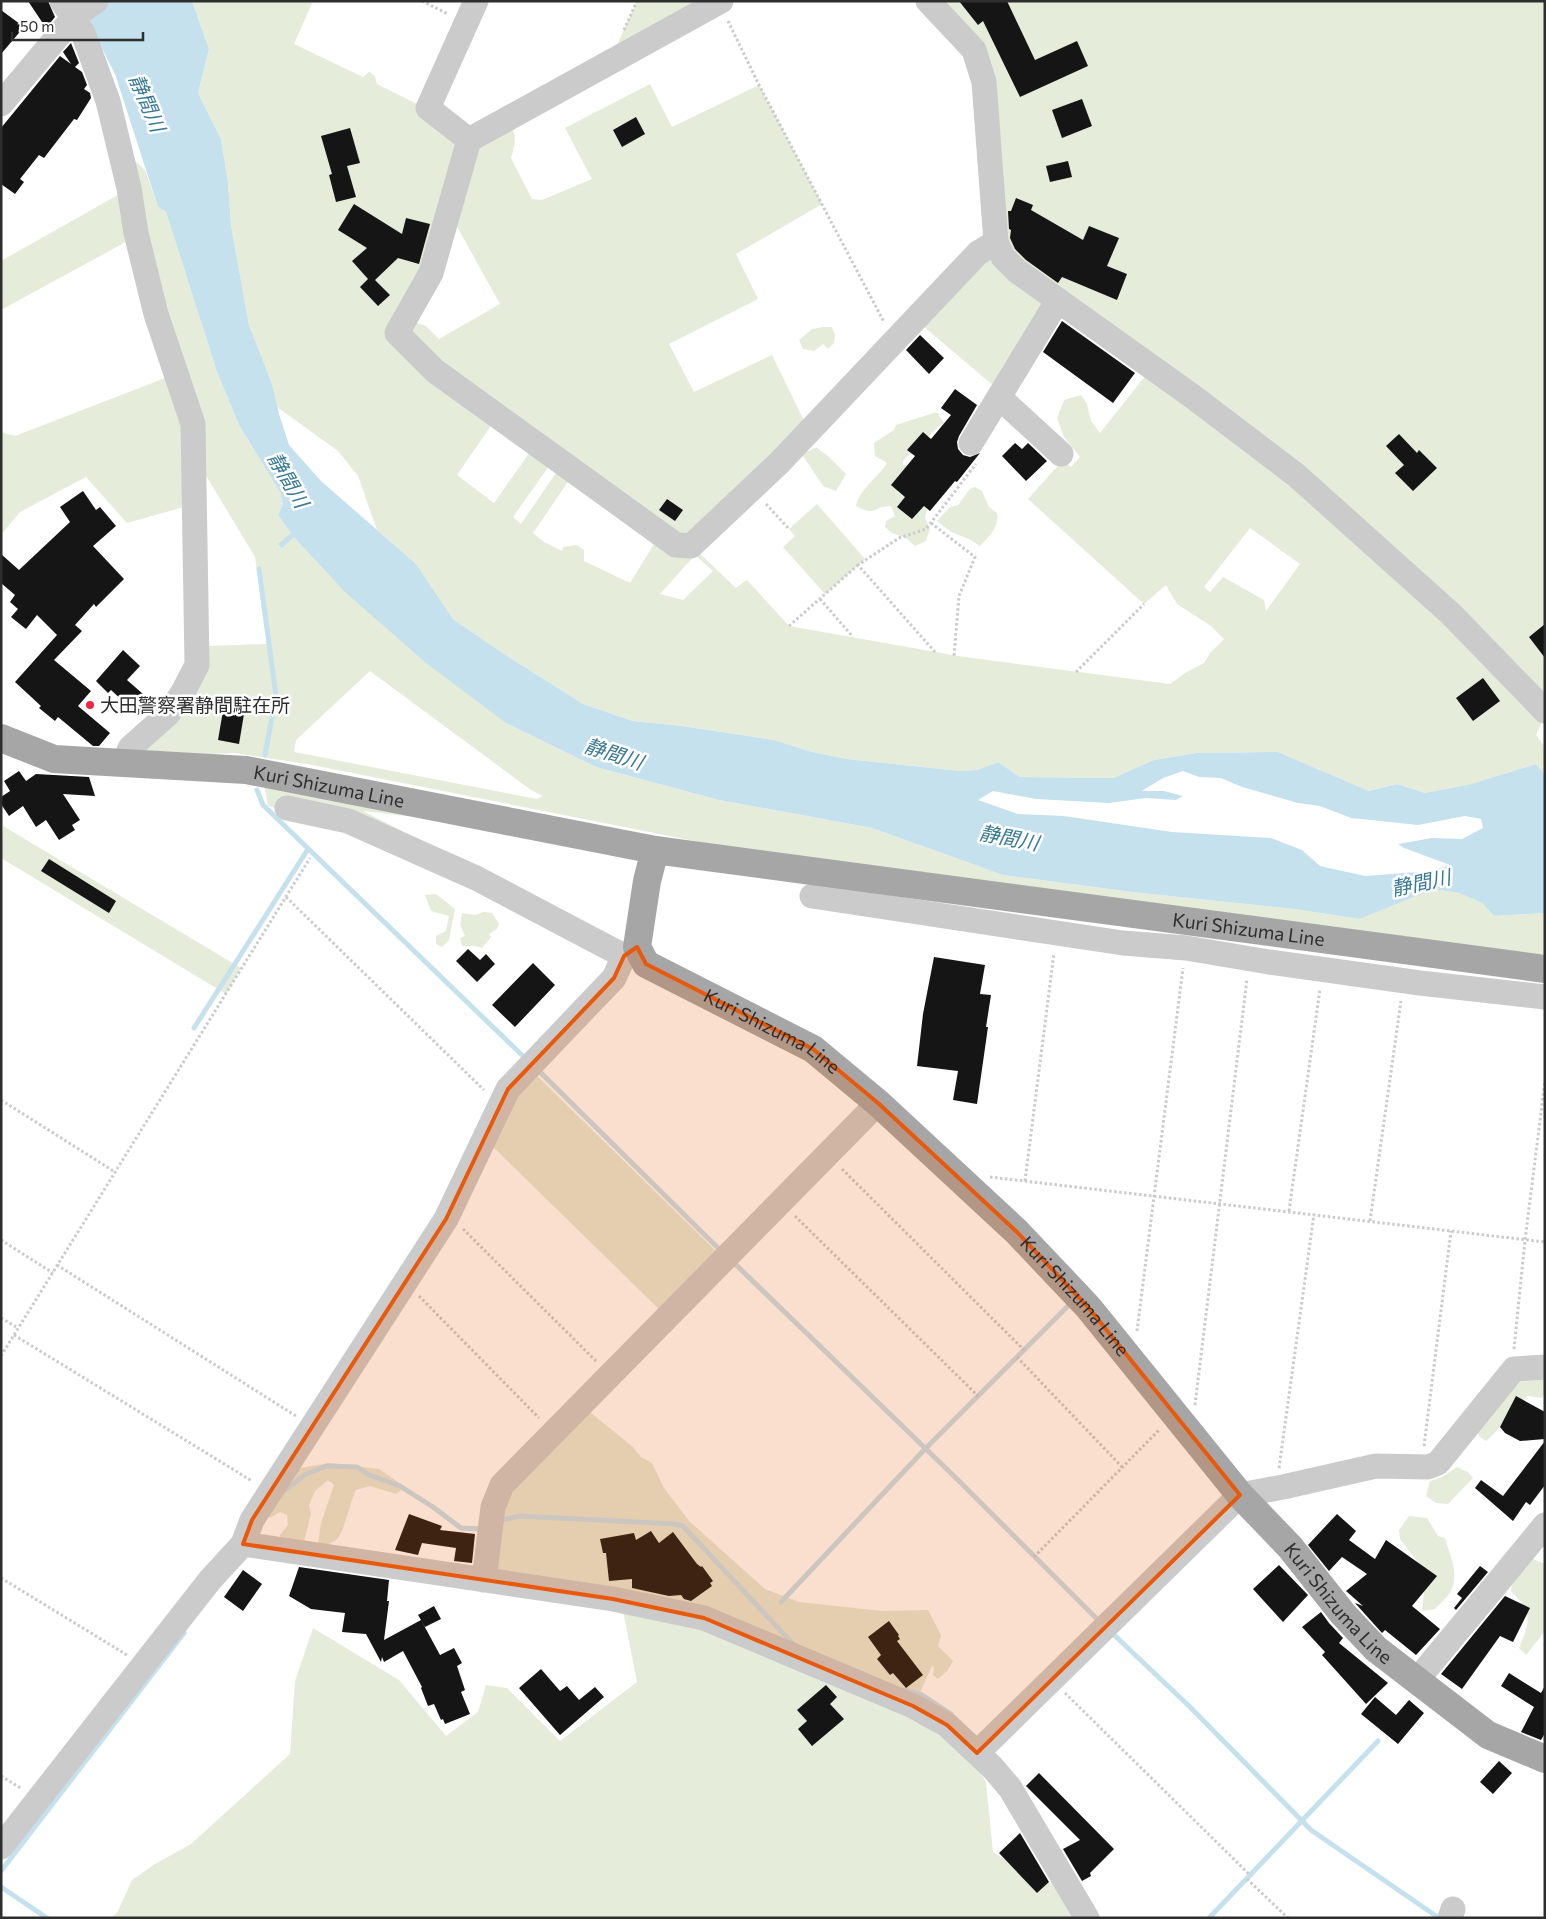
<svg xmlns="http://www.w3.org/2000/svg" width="1546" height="1919" font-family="Commissioner,'Noto Sans JP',sans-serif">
<rect width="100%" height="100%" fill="#fff"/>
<path fill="#e5ecda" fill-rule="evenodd" d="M192 1H313L294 44 363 77 369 72 375 76 377 84 425 108 469 140 396 333 497 417 457 475 494 503 535 445 554 459 513 517 521 524 562 464 574 473 533 533 544 542 562 551 563 547 577 545 584 550V561L630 583 659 536 698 552 736 588 747 580 789 626 958 656 1170 684 1185 673 1204 663 1210 653 1224 639 1211 626 1177 604 1166 585 1144 604 1028 499 1063 460 1071 467 1080 457 1064 437 1057 418 1064 400 1081 395 1087 404 1091 421 1100 433 1150 370 1449 616 1542 722 1536 735 1545 747V775L1536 764 1471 784 1425 793 1397 784 1369 791 1278 752 1196 753 1154 760 1113 778 1020 777 998 762 977 770 960 771 847 759 812 752 774 740 682 726 633 721 583 704 501 652 453 619 416 564 377 530 358 476 338 451 277 407 272 384 249 325 231 225 228 182 221 139 198 93 209 49ZM1250 528 1300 564 1266 611 1264 600 1223 577 1210 592 1204 587ZM695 555 713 571 683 600 660 594Z
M637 1H720L609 63Z
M935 1H1545V704L1456 611 1006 255 988 80Z
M650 84 672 127 759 85 822 204 736 254 758 299 669 344 694 392 772 355 808 429 691 544 400 332 413 310 417 323 426 326 439 339 500 304 450 214 471 142 511 125C517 138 515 145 511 158L532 199 542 200 592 179 565 128Z
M125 152 145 170 158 207 166 212 217 372 239 425 280 492 283 504 278 515 294 537 506 723 596 767 719 800 872 828 1003 875 1132 892 1294 909 1360 919 1433 889 1459 893 1482 903 1494 916 1545 913V964L816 865 307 764 234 753 131 757 207 646 267 644 255 557 202 469ZM370 671 531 790 543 796 537 799 294 752 296 740Z
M123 192 133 238 1 310V261Z
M995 245 1057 303 1002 393 916 320Z
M823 327H832L835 335 834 343 828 349 823 344 814 351 803 349 799 340 812 329Z
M173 375 189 423 191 505 127 523 86 477 20 512 1 535V432L15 436Z
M937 412 944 423 938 427 903 461V465L913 466 928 505 925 518 930 529 926 541 915 546 906 538 892 533 885 527 886 521 895 516 891 506C873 506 877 517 856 506 860 488 878 478 887 463L875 456 874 443 894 430 896 425Z
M816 447 829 457 846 474 836 491 823 486 803 456 805 453Z
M975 487 982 491 989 507 997 513C1000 526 989 537 980 546L969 539 951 532 937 521 950 507 958 505 970 489Z
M817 504 865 559 825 594 783 547 795 536 789 529Z
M264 785 423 818 363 811 474 868 348 826 268 806Z
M3 826 241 968 226 994 1 858Z
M436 894 455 909 449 940 442 947 436 944V936L446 931 449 916 431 911 425 895Z
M484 912 492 913 499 924 497 929 489 934 491 937 482 948 475 946H462L460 938 465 936 460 925 462 913 475 915Z
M532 1071 722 1257 665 1315 488 1142Z
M1545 1372V1392L1542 1398 1528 1396C1510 1408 1502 1428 1486 1441L1480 1437 1473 1425 1522 1375Z
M586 1409 633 1447 641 1457 652 1463 664 1488 689 1521 765 1589 799 1602 882 1611 928 1610 941 1635 938 1646 953 1661 947 1671 938 1679 933 1675 934 1667 932 1666 918 1697 800 1651 491 1576 497 1503Z
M330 1463 379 1469 405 1487 396 1494 370 1486 356 1490C350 1502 344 1534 336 1540 332 1543 326 1545 321 1547L318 1545 321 1523 334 1485 328 1480 315 1491 309 1505 311 1514 304 1541 282 1542 280 1535 288 1525 287 1515 280 1512 270 1518 265 1513 300 1468Z
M1457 1467 1468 1472 1473 1478 1448 1504 1436 1503 1426 1496 1430 1481 1442 1477Z
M1409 1516 1427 1518 1438 1536 1445 1538C1449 1554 1460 1574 1451 1591 1447 1598 1440 1603 1435 1609L1422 1611 1424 1591 1419 1564 1400 1539 1399 1530Z
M1533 1559 1545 1564V1631L1526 1655 1519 1648C1531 1621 1532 1612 1511 1591L1513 1574 1523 1560Z
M622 1606 722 1629 909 1713 974 1761 986 1782 993 1852 1007 1861 1037 1893 1048 1883 1058 1884 1077 1912 1071 1918H111L117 1913 132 1880 155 1864 191 1844 290 1754 295 1681 313 1628 399 1680 446 1736 478 1712 486 1685 507 1688 560 1741 637 1682Z"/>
<path fill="#c5e1ed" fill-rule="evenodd" d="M78 1H192L209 49 198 93 221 139 228 182 231 225 249 325 272 384 279 414 289 445 321 481 416 564 453 619 501 652 583 704 633 721 682 726 774 740 812 752 847 759 960 771 977 770 998 762 1020 777 1113 778 1154 760 1196 753 1278 752 1369 791 1397 784 1425 793 1471 784 1536 764 1545 775V913L1494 916 1482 903 1459 893 1433 889 1360 919 1294 909 1132 892 1003 875 872 828 719 800 596 767 506 723 426 663 345 592 294 537 282 548 278 544 291 533 278 515 283 504 280 492 239 425 217 372 166 212 158 207 115 74ZM1183 771 1199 777 1221 778 1242 787 1298 803 1320 806 1351 818 1418 825 1465 816 1481 819 1483 828 1462 839 1432 838 1398 844 1404 848 1450 865 1431 871 1365 876 1320 866 1302 850 1271 838 1172 832 1064 816 1018 814 978 800 993 791 1036 799 1109 803 1146 798 1176 800 1183 796 1164 791H1142L1163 778Z"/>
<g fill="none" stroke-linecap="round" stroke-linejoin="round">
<path stroke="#c5e1ed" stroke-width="5" d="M259 569 276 696 265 755
M257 790 263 805 526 1059
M194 1028 308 849
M536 1068 722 1252
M732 1261 958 1480 1101 1623
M285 1490 306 1474 327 1466 357 1467 369 1475 400 1486 433 1507 461 1528 482 1529
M498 1521 520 1516 675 1524 683 1526 794 1645
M781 1602 925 1449 1069 1305
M1111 1632 1189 1706 1311 1830 1439 1918
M906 1690 922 1695 951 1714
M1 1871 184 1633
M1 1887 47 1918
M1209 1918 1378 1741"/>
</g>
<path fill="#151515" d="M28 1H48L55 17 46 28Z
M959 1H1007L1035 60 1077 41 1088 66 1020 97 983 21 978 25Z
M1 10 24 27 1 54Z
M71 43 79 63 75 67 82 72 87 85 84 89 90 93 91 98 77 120 74 119 44 158 39 155 20 179 24 182 15 194 1 184V128L60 56 71 64 63 52Z
M1082 99 1092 126 1062 138 1052 110Z
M636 117 645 134 622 147 613 130Z
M350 128 360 163 347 166 356 197 336 202 329 175 332 174 321 136Z
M1068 161 1072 177 1050 182 1046 166Z
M1016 198 1033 205 1031 210 1083 240 1089 226 1119 238 1107 266 1127 274 1117 300 1062 277 1058 283 1026 260 1015 249 1010 238 1011 230 1009 229 1008 211H1011Z
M354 204 402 234 406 218 430 224 419 264 398 258 375 280 390 295 378 306 360 287 368 279 352 261 367 248 338 230Z
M1062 321 1135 373 1113 403 1043 352Z
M920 335 944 358 929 374 906 350Z
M955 389 977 405 959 436 957 442 958 449 963 455 970 457 980 453 957 482 955 481 930 511 924 506 912 519 897 507 905 497 891 485 915 456 907 450 923 432 931 439 951 415 941 408Z
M1399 434 1417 453 1419 450 1437 468 1413 491 1395 473 1404 465 1386 446Z
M1015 443 1022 449 1028 443 1047 461 1026 481 1002 456Z
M83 491 96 510 100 507 116 526 93 546 124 579 96 607 94 604 75 625 82 631 54 660 91 691 78 706 110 733 99 746H93L58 717 55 721 39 708 41 706 15 682 57 635 37 615 26 629 11 617 18 609 10 602 15 595 1 583V554L19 570 70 522 60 507Z
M667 499 683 510 675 521 659 510Z
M1545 624V658L1529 637Z
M123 650 140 666 127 680 151 701 138 715 111 690 108 693 96 681Z
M1483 678 1500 701 1473 721 1456 698Z
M224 705 245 708 239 744 218 740Z
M19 771 26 781 36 774 89 777 95 796 63 794 80 820 72 825 75 830 59 840 46 820 36 827 23 806 9 816 1 804V797L10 791 4 781Z
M49 859 116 901 109 913 41 871Z
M468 949 480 960 486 954 495 964 477 982 456 961Z
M934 957 985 965 980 994 991 995 986 1027H988L977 1104 953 1100 958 1071 917 1066 923 1014Z
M533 963 555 985 515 1027 492 1005Z
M1516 1396 1545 1412V1439L1520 1441 1505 1433 1500 1427Z
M1545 1441V1485L1530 1505 1526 1502 1513 1521 1475 1488 1481 1480 1503 1496Z
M409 1514 442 1526 440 1530 475 1534 472 1563 454 1561 456 1548 422 1543 418 1555 395 1550Z
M1337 1514 1356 1531 1349 1540 1375 1559 1386 1540 1437 1576 1412 1606 1440 1629 1416 1655 1385 1630 1382 1633 1355 1603 1363 1606 1346 1591 1367 1574 1342 1557 1329 1571 1308 1545Z
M651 1531 659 1543 673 1532 697 1564 701 1567 702 1566 713 1581 710 1583 712 1586 691 1601 684 1599 681 1595 669 1596 632 1588V1579L609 1581 606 1553H603L600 1539 634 1533 636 1540Z
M1279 1565 1308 1595 1283 1622 1253 1589Z
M1480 1566 1488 1572 1456 1610 1454 1608 1462 1598 1457 1594Z
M299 1567 389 1580 387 1601H389L384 1640 421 1620 418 1615 434 1606 441 1619 425 1627 421 1620 440 1655 454 1648 462 1663 457 1666 465 1690 461 1692 470 1714 445 1724 443 1719 441 1720 434 1704 428 1706 421 1688 422 1687 403 1651 384 1662 382 1657 381 1662 366 1634 342 1632 345 1613 311 1609 289 1596Z
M243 1570 262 1584 243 1611 224 1597Z
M1505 1596 1530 1608 1513 1642 1500 1636 1462 1689 1441 1674Z
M1321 1612 1329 1623 1343 1638 1339 1643 1388 1683 1366 1704 1322 1655 1325 1652 1302 1627Z
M889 1621 899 1635 898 1636 900 1639 897 1641 923 1675 906 1688 893 1673 890 1675 877 1659 881 1655 868 1637Z
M541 1669 560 1691 567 1686 579 1700 595 1687 604 1697 560 1735 519 1688Z
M1509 1673 1541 1693 1545 1686V1733L1541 1740 1521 1732 1534 1707 1501 1686Z
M826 1685 837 1697 830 1704 844 1719 812 1746 798 1729 807 1721 797 1710Z
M1375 1697 1396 1715 1409 1700 1424 1713 1398 1744 1361 1714Z
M1499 1761 1512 1773 1493 1794 1480 1782Z
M1039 1773 1114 1849 1090 1873 1091 1876 1082 1881 1063 1849 1080 1840 1026 1786Z
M1020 1833 1049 1882 1037 1893 999 1853Z"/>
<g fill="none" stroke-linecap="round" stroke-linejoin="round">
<path stroke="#cbcbcb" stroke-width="3" stroke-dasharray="2.5 2.5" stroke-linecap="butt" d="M422 1 448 14
M728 21 759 85 884 322
M624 30 637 1
M766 504 789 529
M931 523 975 557 959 596 954 656
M820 599 853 637
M789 626 858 565
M935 652 858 565 899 538 926 529 976 464
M1076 672 1144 604
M286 897 484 1090
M1 1100 115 1172
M842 1169 1024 1350
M990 1177 1545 1242
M1025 1181 1054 953
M1289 1211 1320 989
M795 1216 978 1396
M1370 1221 1401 1001
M463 1229 597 1362
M1 1240 53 1273
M57 1265 296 1416
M419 1296 539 1418
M1 1318 18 1328
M1137 1331 1183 968
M14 1335 252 1481
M1514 1349 1525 1240 1545 1081
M1 1356 310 858
M1017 1357 1122 1467
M1195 1405 1247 979
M1424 1446 1451 1231
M1279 1468 1314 1214
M1034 1557 1159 1430
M1 1578 127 1655
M1065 1693 1250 1875
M1 1776 22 1789
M1247 1879 1288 1918"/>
<path stroke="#cbcbcb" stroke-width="25" d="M62 1 83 33 108 101 129 188 136 233 156 314 193 424 197 665 183 692 168 714 130 748 125 762
M476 1 428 108 469 140 721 1
M928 1 974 50 984 82 996 242 1003 257 1017 271 1192 396 1296 475 1451 614 1545 711
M1 104 74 17 96 1
M469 140 431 273 397 333 435 371 676 545 691 546 779 463 978 253 996 242
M999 397 1061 454
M971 443 1058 300
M287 808 348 821 476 878 624 956
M812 896 1123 943 1186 948 1269 962 1420 983 1545 997
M243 1544 613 1599 704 1618 913 1706 947 1725 992 1767 1010 1788 1087 1918
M484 1580 493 1507 502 1485 878 1103
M1417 1680 1545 1525
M977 1753 1240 1495 1283 1487 1376 1466 1428 1467 1438 1463 1514 1369 1545 1367
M1 1847 210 1580 243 1544 252 1520 446 1219 508 1089 614 978 624 956 637 947
M1450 1918 1453 1909"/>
<g stroke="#a6a6a6" stroke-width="28">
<path id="s1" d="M1 738 54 759 246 770 655 850 1545 969"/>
<path id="s2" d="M655 850 647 881 637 947 646 964 813 1049 878 1103 1017 1232 1088 1307 1240 1495 1290 1547 1343 1614 1376 1649 1488 1735 1545 1759"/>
</g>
</g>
<path fill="#e8590c" fill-opacity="0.2" stroke="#e8590c" stroke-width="4" stroke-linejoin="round" d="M637 947 646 964 813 1049 878 1103 1017 1232 1088 1307 1240 1495 977 1753 947 1725 913 1706 704 1618 613 1599 243 1544 252 1520 446 1219 508 1089 614 978 624 956Z"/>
<circle fill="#ee2648" stroke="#fff" stroke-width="2" cx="90" cy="705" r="5"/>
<g text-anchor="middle" stroke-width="5" stroke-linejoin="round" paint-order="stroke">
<g font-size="19" fill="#2e2e2e" stroke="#fff" text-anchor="start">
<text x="100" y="712">大田警察署静間駐在所</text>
</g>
<g font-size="19" fill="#2e2e2e" stroke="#fff">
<text dy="7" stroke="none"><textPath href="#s1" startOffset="334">Kuri Shizuma Line</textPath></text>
<text dy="7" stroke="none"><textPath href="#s1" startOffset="1265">Kuri Shizuma Line</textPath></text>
<text dy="7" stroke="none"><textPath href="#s2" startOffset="261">Kuri Shizuma Line</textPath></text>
<text dy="7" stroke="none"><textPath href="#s2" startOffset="666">Kuri Shizuma Line</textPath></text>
<text dy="7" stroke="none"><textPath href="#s2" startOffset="1071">Kuri Shizuma Line</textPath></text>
</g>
<g font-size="20" font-style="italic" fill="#387994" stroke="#fff">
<text transform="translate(147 103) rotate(67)" y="7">静間川</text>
<text transform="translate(288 480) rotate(60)" y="7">静間川</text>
<text transform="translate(614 754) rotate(18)" y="7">静間川</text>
<text transform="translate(1009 838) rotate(11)" y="7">静間川</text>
<text transform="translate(1421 883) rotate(-12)" y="7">静間川</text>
</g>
</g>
<rect width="1546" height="1919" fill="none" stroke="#2e2e2e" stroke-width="5"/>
<path d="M12 32v8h131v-8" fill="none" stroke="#2e2e2e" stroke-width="2.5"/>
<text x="20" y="32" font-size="15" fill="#2e2e2e" stroke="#ffffff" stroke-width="4" paint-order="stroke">50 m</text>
</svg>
